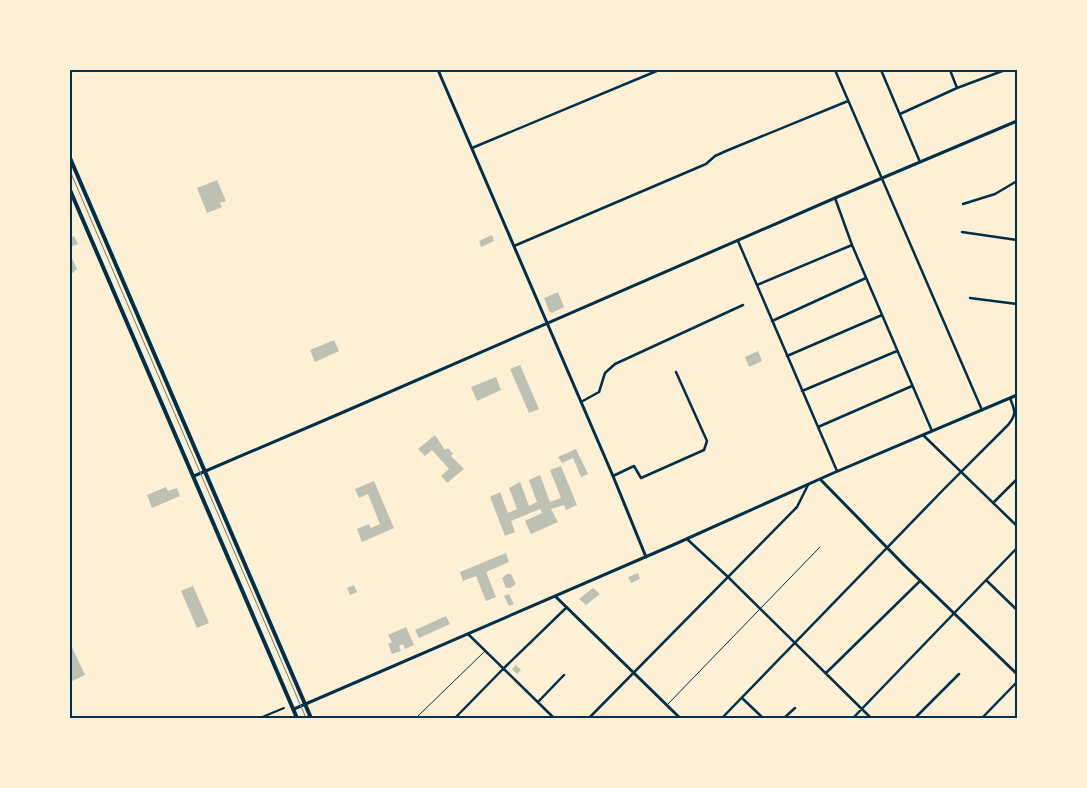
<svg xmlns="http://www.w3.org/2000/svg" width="1087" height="788" font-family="'Roboto Condensed',sans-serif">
<rect width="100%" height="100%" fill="#fdf0d5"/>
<path fill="#bec0b2" d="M217 180 226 201 220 203 222 207 207 213 197 188Z
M492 235 494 241 481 247 479 241Z
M74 236 78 244 70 247V238Z
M70 254 77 269 70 275Z
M558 292 564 307 552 313 549 311 544 298Z
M334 340 339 351 315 362 310 350Z
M758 351 762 361 749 367 745 357Z
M520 365 539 409 529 413 510 369Z
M496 377 501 390 477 401 471 387Z
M435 435 445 450 448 448 453 454 451 456 464 469 447 483 441 476 449 469 432 450 425 456 418 449Z
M576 449 588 474 581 477 573 458 562 463 558 457Z
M561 466 577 505 566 510 564 505 551 509 558 522 531 534 525 521 542 513 540 509 511 521 515 532 505 536 490 497 500 492 508 513 517 509 509 488 520 482 529 506 537 502 529 480 540 475 550 502 561 498 550 470Z
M374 481 394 528 362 542 357 529 369 524 371 528 380 524 368 494 359 498 355 489Z
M166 487 168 491 177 488 180 496 152 508 147 495Z
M506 553 509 562 486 572 496 597 486 601 476 576 463 581 460 572Z
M638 573 640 579 631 583 628 577Z
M507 574H511L516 584 510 588H506L502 578Z
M354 585 357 592 350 595 347 588Z
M193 586 209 623 197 628 181 591Z
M593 588 600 594 586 605 579 599Z
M509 594 514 604 509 606 504 596Z
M446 616 450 624 419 638 415 630Z
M406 627 414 645 405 649 403 644 399 646 401 651 392 654 388 644 392 642 388 635Z
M70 643 85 675 70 682Z
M516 665 521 670 517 674 512 669Z"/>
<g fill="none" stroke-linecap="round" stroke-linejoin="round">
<path stroke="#003049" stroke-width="1" d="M667 705 820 547
M416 718 484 652"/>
<path stroke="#003049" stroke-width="2" d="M260 718 284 708"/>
<path stroke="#003049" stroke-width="2.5" d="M835 70 982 410
M881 70 920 162
M950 70 957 88
M900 114 957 88 1005 70
M472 148 659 70
M835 198 852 245 932 431
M963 204 995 194 1017 181
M962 232 1017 240
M738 241 837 471
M514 246 706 164 715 156 726 151 848 101
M757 285 852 245
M970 298 1017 304
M772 321 866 278
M787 356 882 315
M802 391 897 351
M581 402 599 392 605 373 615 364 743 305
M818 427 912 386
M923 435 1017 526
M613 476 634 466 641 478 704 450 707 441 676 372
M993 503 1017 479
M687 539 727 576 871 718
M986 580 1017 610
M468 634 554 718
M826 673 920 581
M742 698 763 718
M538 702 564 675
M455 718 504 668 567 607
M589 718 797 507 808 485
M722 718 944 489 1008 425C1017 414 1015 411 1010 398
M784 718 795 708
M853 718 1017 548
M915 718 959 674
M982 718 1017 682"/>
<path stroke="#003049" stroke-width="3" d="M438 70 613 476 646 557
M194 476 339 414 835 198 1017 121
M820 479 905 566 1017 674
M555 596 680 718
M294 709 673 545 831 474 1017 395"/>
<path stroke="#003049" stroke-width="4" d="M70 158 311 718
M70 190 297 718"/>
<path stroke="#657d81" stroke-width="1" d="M70 171 306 718"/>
</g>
<rect width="1087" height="788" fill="none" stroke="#fdf0d5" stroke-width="142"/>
<rect x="71" y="71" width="945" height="646" fill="none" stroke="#003049" stroke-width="2"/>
</svg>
